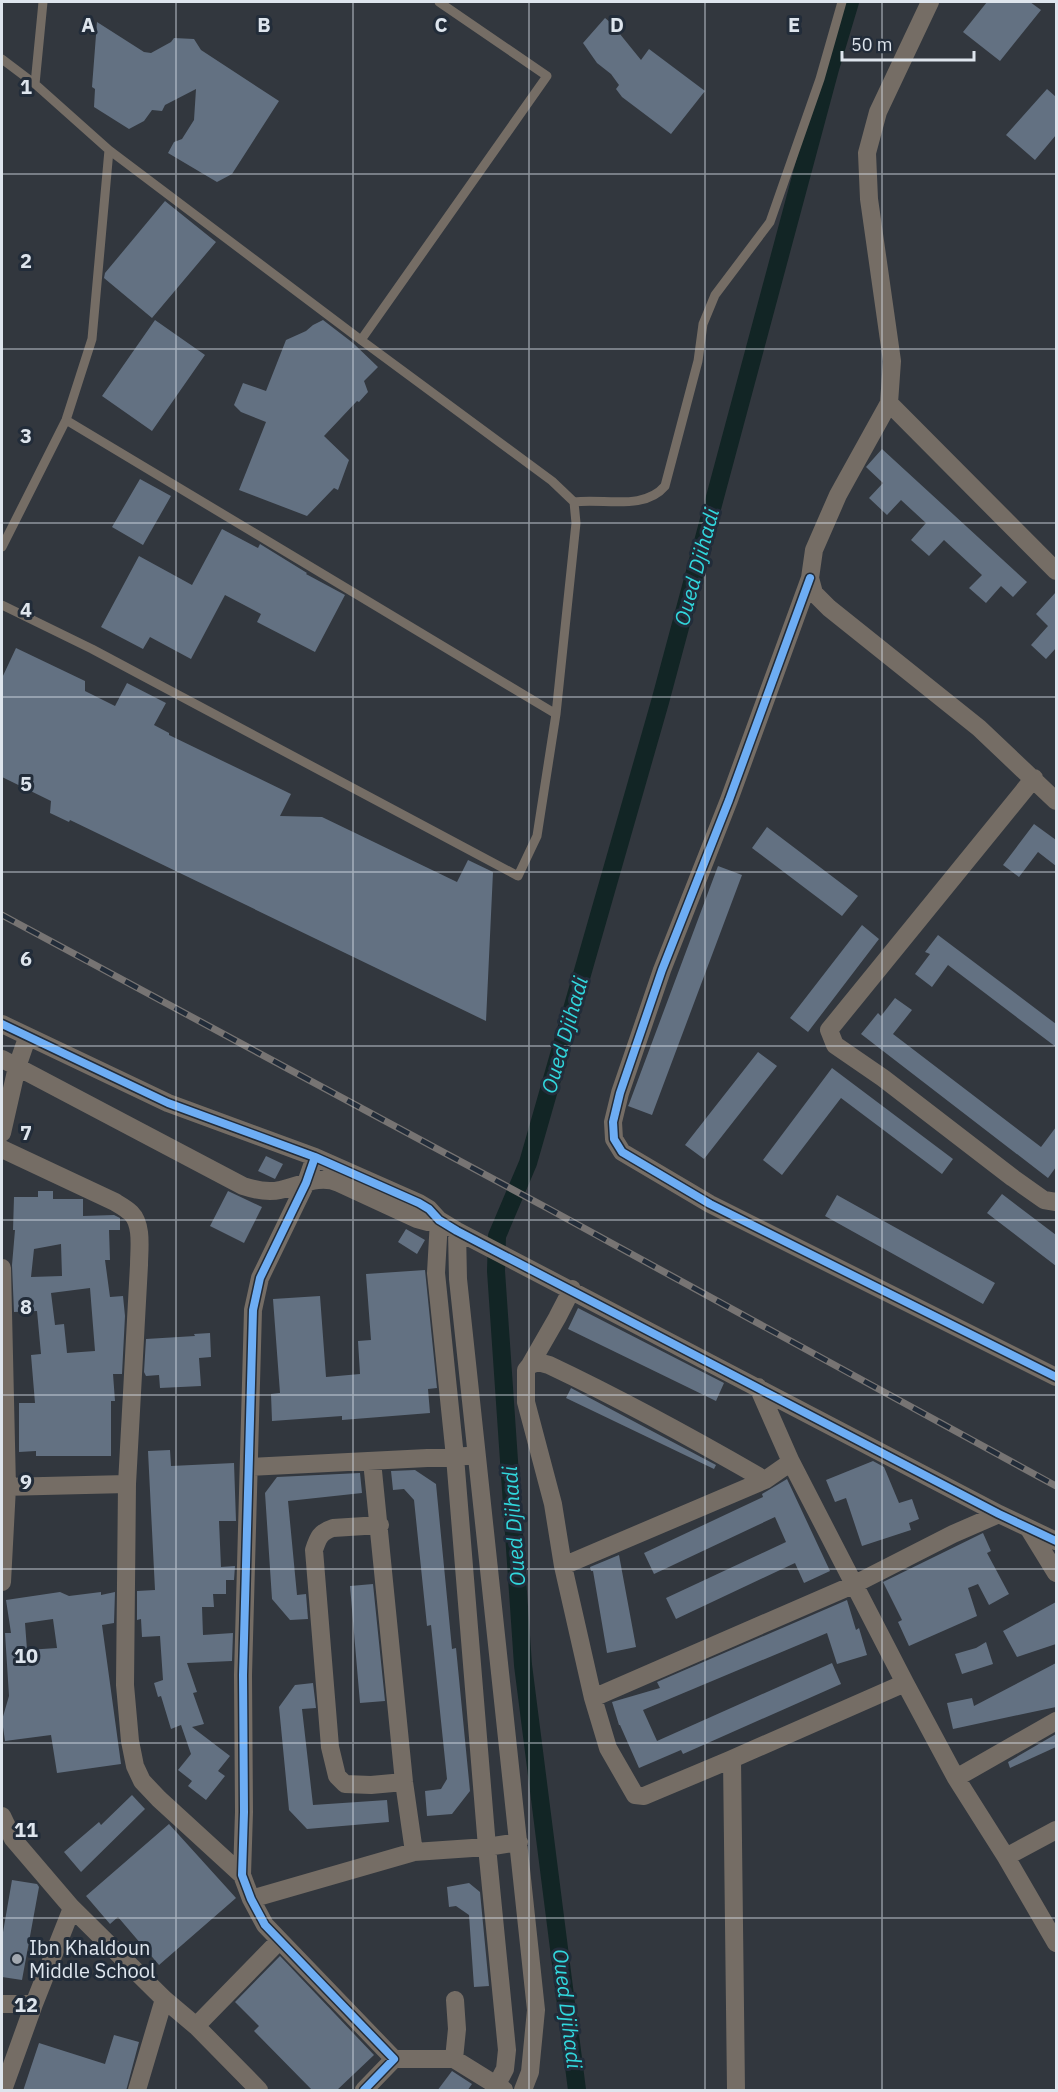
<svg xmlns="http://www.w3.org/2000/svg" width="1058" height="2092" font-family="'IBM Plex Sans',sans-serif">
<rect width="100%" height="100%" fill="#32373e"/>
<g fill="none" stroke-linecap="round" stroke-linejoin="round">
<path stroke="#122525" stroke-width="18" d="M577 2090 523 1665 496 1271 497 1236 528 1163 660 702 830 69 850 2"/>
</g>
<path fill="#637182" fill-rule="evenodd" d="M987 2H1030L1041 10 1000 61 963 32Z
M605 18 611 23 641 60 649 49 705 91 671 134 622 97 616 89 619 85 611 74 597 63 583 43Z
M97 22 144 52 151 53 171 42 174 38 194 39 201 50 279 101 232 174 217 182 168 153 174 142 182 139 194 120 196 89 165 105 162 111 152 110 144 121 129 129 94 107 95 89 92 87Z
M1047 89 1056 97V135L1035 160 1006 135Z
M165 201 216 242 152 318 104 278 105 273Z
M155 320 205 355 152 431 102 396Z
M323 320 353 343 378 367 364 381 368 392 359 402 357 401 324 436 349 460 338 490 334 488 307 516 239 490 266 422 241 412 234 405 243 383 266 391 286 340 306 331 313 325Z
M882 449 1027 582 1013 597 1001 586 986 603 969 588 982 575 944 540 929 556 911 540 926 523 901 500 887 515 869 498 883 483 866 467Z
M140 479 171 496 143 545 112 527Z
M222 529 258 548 260 544 307 573 306 574 345 595 315 652 257 622 261 614 225 595 191 659 150 637 143 649 101 627 139 556 192 585Z
M1056 592V648L1046 659 1031 645 1048 626 1036 614Z
M16 648 85 681V691L115 706 127 683 166 703 154 725 169 733V735L291 794 280 816 322 817 457 882 468 860 493 872 486 1021 70 820 69 822 50 813 51 801 2 777V678Z
M1034 824 1056 840V866L1038 852 1019 877 1003 865Z
M767 827 858 896 842 916 752 848Z
M718 866 742 875 652 1115 628 1106 629 1104Z
M862 925 879 939 808 1032 790 1018Z
M938 935 1056 1024V1047L948 965 932 987 915 974 930 954 925 952Z
M895 998 912 1010 893 1034 1041 1147 1056 1127V1167L1048 1178 861 1034 878 1013 881 1016Z
M758 1052 777 1066 704 1159 685 1145Z
M832 1068 953 1159 942 1174 841 1098 782 1175 763 1160Z
M266 1156 283 1164 275 1179 258 1171Z
M38 1191H53V1199H83V1216L114 1215 120 1218V1230H109L110 1260H105L110 1297 123 1296 125 1316 122 1374H113L115 1401H111V1456H36V1451L19 1452V1403H35L31 1355 41 1354 37 1311 14 1312 12 1265 15 1230H13L14 1197H38ZM61 1244 62 1276 31 1277 34 1249ZM90 1288 95 1351 67 1353 64 1324 55 1325 51 1293Z
M228 1191 262 1207 244 1243 210 1226Z
M1002 1194 1056 1235V1266L987 1213Z
M837 1195 995 1283 983 1304 825 1216Z
M406 1229 425 1240 417 1254 398 1242Z
M425 1270 437 1388 428 1389 430 1413 342 1420V1416L272 1421 271 1394 280 1393 273 1299 320 1296 326 1377 360 1374 358 1341 371 1340 366 1274Z
M578 1308 724 1383 716 1401 568 1329Z
M210 1333 211 1357 199 1358 201 1386 160 1388 159 1375 146 1376 144 1372 146 1339 195 1336 194 1334Z
M571 1388 716 1465 714 1469 566 1398Z
M170 1450 171 1466 234 1463 236 1521H219L221 1567 235 1566 234 1580H226V1594H213L214 1607H202L203 1635 233 1633 232 1661 187 1663 197 1692 193 1693 204 1724 192 1727 230 1756 218 1771 225 1776 206 1800 188 1786 192 1781 178 1770 191 1754 181 1725 171 1729 161 1696 158 1697 154 1683 163 1680 160 1636 142 1637 141 1619 137 1620V1591L155 1590 148 1451Z
M873 1461 884 1467 899 1503 912 1499 919 1519 909 1523 911 1530 862 1546 846 1498 835 1502 826 1480Z
M415 1470 436 1484 452 1649 456 1648 470 1791 452 1814 427 1816 425 1791 441 1789 447 1779 431 1625 427 1626 414 1500 404 1489 393 1490 391 1471Z
M360 1473 362 1493 288 1501 297 1595 306 1594 308 1619 290 1620 272 1599 265 1493 277 1477Z
M787 1479 830 1571 804 1583 795 1563 676 1619 666 1598 786 1542 775 1517 654 1574 644 1553 763 1497 762 1494Z
M983 1533 991 1551 987 1553 1009 1594 989 1605 978 1584 968 1588 977 1616 909 1646 898 1622 902 1620 883 1582Z
M619 1555 636 1647 607 1653 593 1571H591L590 1567Z
M373 1584 385 1701 360 1703 350 1586Z
M60 1592 69 1596 101 1592V1595L115 1592 114 1623 102 1625 121 1764 57 1773 51 1735 5 1741 2 1720 9 1696 5 1633H11L6 1600ZM53 1619 57 1648 27 1650 25 1623Z
M847 1600 856 1630 859 1628 867 1655 837 1664 827 1633 643 1710 657 1741 832 1663 841 1684 683 1754 681 1750 639 1768 620 1725H619L612 1702 660 1688 657 1682Z
M1056 1602V1644L1017 1657 1003 1631Z
M986 1642 993 1664 962 1674 955 1654 976 1648Z
M1056 1663V1707L953 1729 947 1703 972 1698 974 1706Z
M313 1683 316 1708 302 1709 313 1805 387 1800 389 1822 307 1829 289 1810 279 1707 295 1685Z
M1056 1734V1747L1010 1768 1008 1762Z
M132 1795 145 1809 81 1872 64 1852 99 1822 101 1825Z
M169 1824 236 1898 159 1965 118 1917 110 1924 86 1896Z
M12 1880 37 1884 39 1887 22 1980 2 1977V1938Z
M469 1883 480 1892 489 1986 474 1987 469 1915 456 1906 449 1907 447 1887Z
M280 1956 374 2055 336 2091H313L254 2031 259 2026 235 2002Z
M114 2035 139 2042 126 2091H23L39 2043 105 2064Z
M452 2071 472 2084 467 2091H437Z"/>
<g fill="none" stroke-linecap="round" stroke-linejoin="round">
<path stroke="#756d65" stroke-width="9" d="M2 59 35 84 109 150 361 340 552 481 574 502 576 523 556 714 537 836 518 876 92 649 2 605
M35 84 43 2
M361 340 547 76 439 2
M66 420 556 714
M574 502C604 498 644 511 665 486L698 361 703 324 715 295 770 222 820 79 842 2
M2 547 66 420 92 339 109 150"/>
<path stroke="#756d65" stroke-width="18" d="M930 2 878 112 867 153 869 199 892 361 889 403 838 495 814 550 810 578 814 593 829 608 979 728 1056 801
M889 403 1056 571
M810 578 729 800 662 970 620 1093 613 1122 614 1139 622 1152 710 1204 1056 1377
M1034 778 829 1030 835 1045 883 1078 1013 1178 1044 1200 1056 1202
M2 1024 168 1103 315 1157 419 1203 429 1209 439 1220 457 1231 999 1514 1056 1541
M2 1059 243 1186C255 1190 267 1193 280 1190 300 1186 319 1174 339 1183L417 1219 428 1222 439 1220
M2 1133 17 1067 27 1038
M2 1149 115 1202C120 1205 127 1209 131 1213 143 1225 139 1250 139 1265L127 1484 125 1685 130 1741 135 1766 142 1781 159 1799 242 1875
M315 1157 306 1183 260 1278 253 1310 243 1675 244 1812 242 1875 251 1899 265 1925 394 2059 364 2090
M439 1220 436 1273 455 1457 487 1847 507 2050 505 2069 494 2090
M457 1231 458 1279 536 2010 530 2072 523 2090
M2 1268 7 1487 2 1582
M530 1365 557 1318 572 1289
M758 1387 791 1462 905 1683 956 1778 1006 1857 1056 1943
M372 1461 404 1782 414 1852
M249 1467 467 1456
M2 1487 127 1484
M380 1525 333 1528C320 1532 318 1538 314 1550L330 1747 337 1776 345 1784 371 1785 404 1782
M1029 1529 1056 1573
M563 1566 765 1480 791 1462
M593 1698 853 1585 953 1534 999 1514
M732 1759 644 1796 635 1795 608 1748 593 1698 563 1566 553 1504 526 1402V1370L530 1365 538 1362 549 1365C623 1400 694 1439 765 1480
M956 1778 1056 1721
M2 1816 13 1839 72 1908 164 1999 196 2026 259 2090
M1006 1857 1056 1830
M251 1899 414 1852 487 1847 519 1842
M455 2000 457 2029 454 2059 504 2090
M2 2004H34
M196 2026 279 1941
M394 2059H454
M3 2090 34 2004 72 1908
M137 2090 164 1999
M736 2090 732 1759 905 1683"/>
<defs>
<path id="rail" d="M2 915 549 1209 1056 1486"/>
</defs>
<use href="#rail" stroke="#777473" stroke-width="7"/>
<use href="#rail" stroke="#222c39" stroke-width="4.5" stroke-dasharray="14" stroke-linecap="butt"/>
<defs>
<path id="cycleway" d="M810 578 729 800 662 970 620 1093 613 1122 614 1139 622 1152 710 1204 1056 1377
M2 1024 168 1103 315 1157 419 1203 429 1209 439 1220 457 1231 999 1514 1056 1541
M315 1157 306 1183 260 1278 253 1310 243 1675 244 1812 242 1875 251 1899 265 1925 394 2059 364 2090"/>
</defs>
<use href="#cycleway" stroke="#222c39" stroke-width="11"/>
<use href="#cycleway" stroke="#6dadf4" stroke-width="8"/>
</g>
<path fill="none" stroke="#dee5ed" stroke-width="1.5" stroke-opacity="0.55" d="M176 2V2090M353 2V2090M529 2V2090M705 2V2090M882 2V2090M2 174H1056M2 349H1056M2 523H1056M2 697H1056M2 872H1056M2 1046H1056M2 1220H1056M2 1395H1056M2 1569H1056M2 1743H1056M2 1918H1056"/>
<circle fill="#a2a8b0" stroke="#222c39" stroke-width="2" cx="17" cy="1959" r="6"/>
<g text-anchor="middle" stroke-width="6" stroke-linejoin="round" paint-order="stroke">
<g font-size="20" fill="#dee5ed" stroke="#222c39" text-anchor="start">
<text x="29" y="1955">Ibn Khaldoun<tspan x="29" dy="23">Middle School</tspan></text>
</g>
<g font-size="21" font-style="italic" fill="#31d7dd" stroke="#222c39">
<text transform="translate(697 567) rotate(-75)" y="7">Oued Djihadi</text>
<text transform="translate(565 1035) rotate(-74)" y="7">Oued Djihadi</text>
<text transform="translate(514 1526) rotate(-94)" y="7">Oued Djihadi</text>
<text transform="translate(567 2009) rotate(83)" y="7">Oued Djihadi</text>
</g>
</g>
<g font-size="20" text-anchor="middle" font-weight="bold" fill="#dee5ed" stroke="#222c39" stroke-width="6" stroke-linejoin="round" paint-order="stroke">
<text x="88" y="32">A</text>
<text x="264" y="32">B</text>
<text x="441" y="32">C</text>
<text x="617" y="32">D</text>
<text x="794" y="32">E</text>
<text x="26" y="94">1</text>
<text x="26" y="268">2</text>
<text x="26" y="443">3</text>
<text x="26" y="617">4</text>
<text x="26" y="791">5</text>
<text x="26" y="966">6</text>
<text x="26" y="1140">7</text>
<text x="26" y="1314">8</text>
<text x="26" y="1489">9</text>
<text x="26" y="1663">10</text>
<text x="26" y="1837">11</text>
<text x="26" y="2012">12</text>
</g>
<rect width="1058" height="2092" fill="none" stroke="#dee5ed" stroke-width="6"/>
<path d="M842 51v9h132v-9" fill="none" stroke="#dee5ed" stroke-width="3"/>
<text x="851" y="51" font-size="18" fill="#dee5ed" stroke="#222c39" stroke-width="4.5" paint-order="stroke">50 m</text>
</svg>
